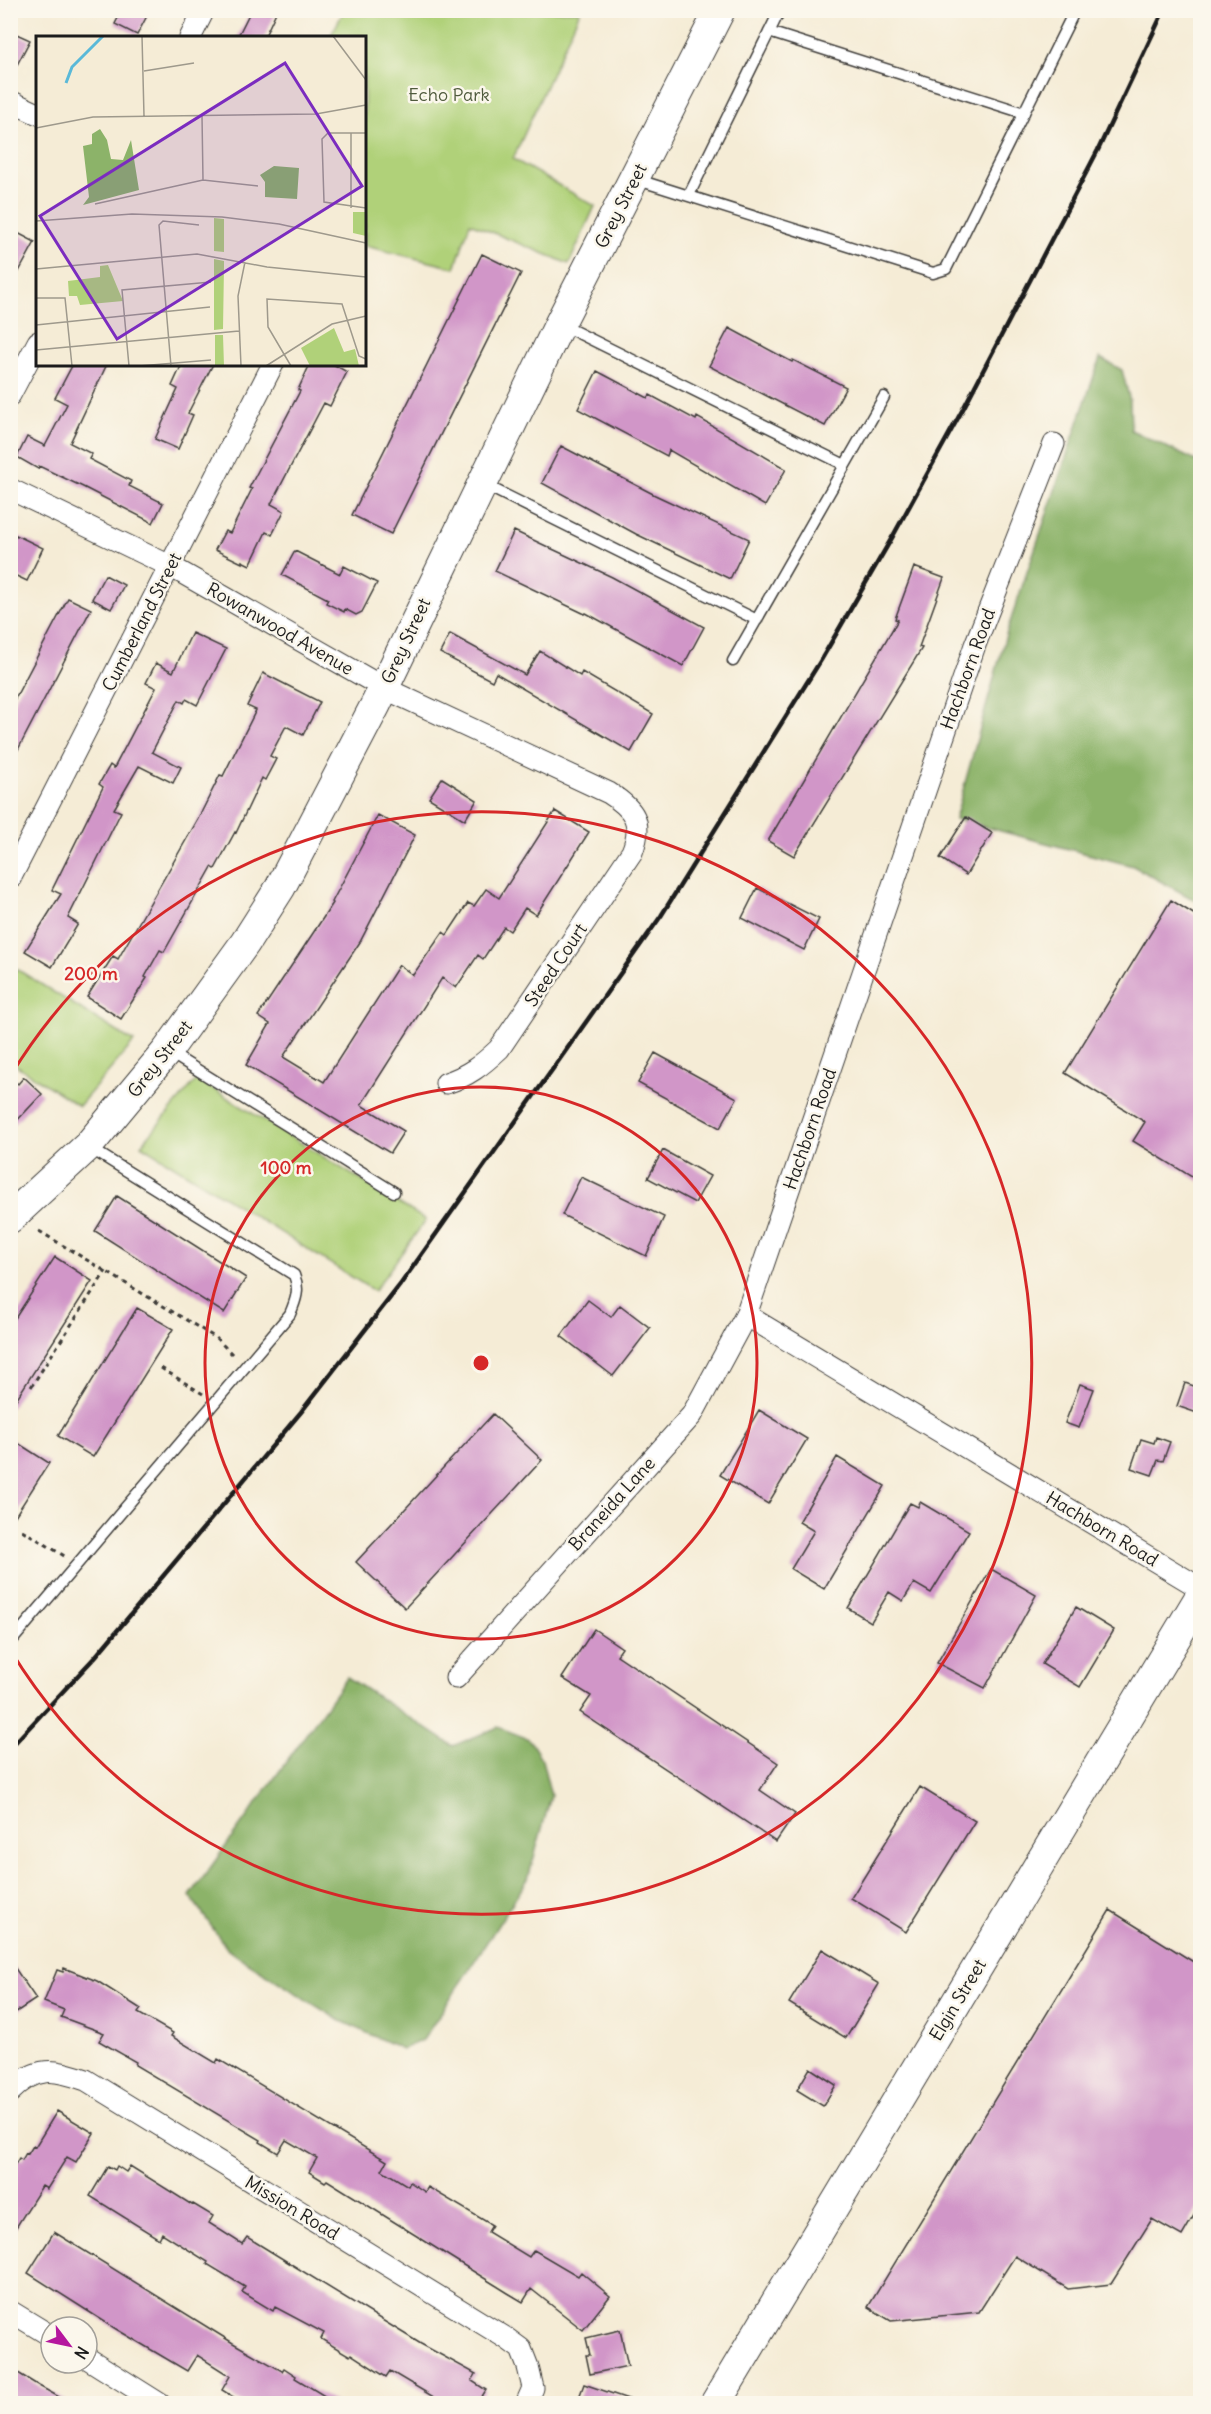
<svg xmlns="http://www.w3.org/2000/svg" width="1211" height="2414" font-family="Delius,sans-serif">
<rect width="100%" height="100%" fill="#fbf7ec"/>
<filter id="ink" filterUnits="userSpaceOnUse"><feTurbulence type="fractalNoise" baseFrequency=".0167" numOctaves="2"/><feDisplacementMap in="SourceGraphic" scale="12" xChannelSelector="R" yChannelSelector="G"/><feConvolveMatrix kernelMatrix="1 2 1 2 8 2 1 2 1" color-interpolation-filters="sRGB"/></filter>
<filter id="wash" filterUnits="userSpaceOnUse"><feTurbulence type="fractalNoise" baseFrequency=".008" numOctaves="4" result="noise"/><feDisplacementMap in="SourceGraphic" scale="24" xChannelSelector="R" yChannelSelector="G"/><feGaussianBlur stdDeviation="1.35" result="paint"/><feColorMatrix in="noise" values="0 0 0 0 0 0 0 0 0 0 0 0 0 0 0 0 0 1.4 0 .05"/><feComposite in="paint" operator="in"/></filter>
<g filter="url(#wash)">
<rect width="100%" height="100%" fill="#f5ecd6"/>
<path fill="#b0d179" stroke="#66764a" stroke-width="1.5" d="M344 11H580L513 159 595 206 569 264 470 223 455 268 365 246 364 38 330 37Z
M10 965 134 1042 79 1106 11 1062Z
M197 1079 426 1220 374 1291 141 1145Z"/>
<path fill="#8cb369" stroke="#546842" stroke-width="1.5" d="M1100 358 1122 370 1130 401 1131 430 1200 463V903L1133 866 955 819 1007 631Z
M347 1677 453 1746 498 1727 529 1739 542 1760 551 1796 528 1879 423 2040 402 2049 337 2019 228 1950 190 1896Z"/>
<g id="blocks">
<path fill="#d196c8" d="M122 10H150L137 35 115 24Z
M251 10H277L264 38H237Z
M10 31 30 40 10 78Z
M10 229 35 242 10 288Z
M482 254 521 273 391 534 352 515Z
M729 328 792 362 793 360 846 387 825 426 709 366Z
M73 364H107L70 443 92 454 89 459 131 481 129 486 163 503 153 523 83 487 39 466 38 469 17 457 27 437 45 446 67 404 55 398Z
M182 364H213L188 413 193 415 178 449 155 439 178 389 172 386Z
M310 364H333L347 372 330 406 324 403 271 504 284 511 272 535 266 532 250 565 242 561V563L215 550 225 531 230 533 252 489 249 488 300 391 298 390Z
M597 371 648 398 650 395 696 420 697 417 786 469 765 506 669 450 667 456 578 409Z
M561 446 655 495 749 539 730 579 636 534 542 483Z
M514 531 612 577 704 627 683 666 586 613 585 614 495 571Z
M16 535 43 548 27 581 10 573V546Z
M295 551 340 574 344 566 377 583 362 612 356 615 345 609 344 612 326 603 328 599 282 575Z
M914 567 944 578 919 647 922 648 794 856 768 841 898 620 895 619Z
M105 575 124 585 111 609 92 599Z
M68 598 91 609 10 765V708Z
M192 633 226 649 197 705 186 699 184 703 179 700 152 752 181 767 173 783 139 766 114 809 121 812 68 918 78 924 52 967 25 951 61 894 52 890 103 787 99 784 110 765 114 768 156 688 146 683 156 663 173 672Z
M450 634 525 675 540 651 580 676 582 672 653 714 631 752 496 673 492 681 440 653Z
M263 673 320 702 303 735 286 726 270 756 276 759 265 780 262 778 236 833 235 832 215 869 212 867 164 952 160 950 145 977 147 978 121 1019 87 997 113 956 118 959 198 819 220 775 223 776 256 710 247 706Z
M442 778 477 800 465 820 429 798Z
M555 811 589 832 536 915 525 908 510 931 504 927 483 959 478 955 456 988 442 978 361 1105 404 1131 390 1153 246 1065 270 1024 258 1016 333 903 332 902 378 815 415 835 360 942 283 1057 324 1082 399 965 413 975 443 932 447 935 468 903 474 906 486 889 499 898Z
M966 817 992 833 966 875 940 858Z
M757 888 819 919 804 950 742 918Z
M1171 900 1200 918V1182L1133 1141 1145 1122 1065 1073Z
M655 1053 737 1098 720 1128 638 1083Z
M10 1077 18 1084 24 1077 42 1094 10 1128Z
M663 1150 710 1176 695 1203 648 1178Z
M581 1177 664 1217 646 1256 562 1215Z
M117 1196 246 1278 224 1313 95 1231Z
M55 1257 92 1281 10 1409V1326Z
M588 1300 611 1317 620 1305 650 1328 613 1376 561 1336Z
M137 1308 173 1329 93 1457 58 1436Z
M1185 1383 1200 1388V1414L1177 1406Z
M1080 1384 1094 1389 1079 1428 1065 1423Z
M759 1410 807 1439 768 1504 720 1475Z
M493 1414 542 1460 405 1608 356 1562Z
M1156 1437 1170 1442 1163 1461 1158 1460 1152 1475 1131 1468 1141 1439 1154 1443Z
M10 1438 49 1463 10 1524Z
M837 1457 885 1486 824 1589 791 1569 814 1531 799 1522Z
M920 1502 969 1531 931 1593 914 1583 903 1601 889 1592 871 1622 848 1608 910 1503 918 1507Z
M991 1569 1036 1595 985 1688 937 1663Z
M1076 1607 1114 1630 1080 1687 1042 1664Z
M594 1629 622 1648 617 1655 778 1763 760 1790 795 1814 776 1842 580 1712 591 1696 562 1678Z
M920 1787 975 1821 906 1932 851 1898Z
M1110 1910 1200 1966V2205L1182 2236 1152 2219 1111 2284 1068 2289 1015 2256 979 2312 891 2321 868 2307Z
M822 1949 879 1984 846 2038 789 2003Z
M10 1961 36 1999 10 2016Z
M64 1968 97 1981 141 2009 138 2013 173 2033 171 2036 216 2063 218 2059 387 2161 382 2170 408 2186 410 2182 425 2192 428 2187 492 2225 488 2232 529 2257 534 2250 578 2276 581 2272 610 2296 583 2330 531 2289 523 2302 508 2293 327 2180 325 2182 309 2172 317 2158 286 2140 278 2153 260 2142 261 2140 135 2065 136 2062 99 2041 104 2033 61 2017 64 2010 44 2002 57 1970 63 1972Z
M810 2068 836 2085 823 2106 797 2090Z
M57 2111 94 2133 76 2162 67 2157 47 2189 42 2186 10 2237V2172L19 2158 22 2160 26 2153 28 2154 33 2146 35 2147Z
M108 2166 115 2170 117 2166 126 2172 130 2166 192 2205 193 2204 213 2216 209 2223 242 2244 247 2237 421 2344 476 2374 472 2381 486 2390 478 2403H434L437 2399 390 2371 386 2377 351 2354 350 2356 321 2339 324 2333 275 2307 273 2311 242 2292 245 2287 207 2264 208 2262 162 2233 159 2239 90 2196Z
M54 2232 233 2343 282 2371 284 2368 296 2376 295 2378 336 2403H243L222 2390 230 2376 197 2355 187 2371 116 2329 28 2273Z
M620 2330 628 2366 590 2374 586 2355H590L586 2338Z
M10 2368 39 2386 70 2403H10Z
M584 2384 634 2401V2403H577Z"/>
</g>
</g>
<g filter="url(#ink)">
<use href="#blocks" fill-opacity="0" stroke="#3d3b38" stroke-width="1.5"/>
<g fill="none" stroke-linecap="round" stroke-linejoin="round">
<defs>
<path id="lane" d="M769 32 1024 113
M635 179 933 273 946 269 1075 10
M689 195 780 10
M560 324 845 465
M483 484 757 620
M733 661 884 397
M167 1051 394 1192
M10 1643 290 1314C296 1300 300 1289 294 1275L90 1148"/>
<path id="street" d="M190 38 204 10
M10 101 38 114
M10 395 38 342
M10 489 170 566 384 688 609 793C634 809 644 822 632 852L499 1049C482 1065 468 1076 446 1083
M10 879 273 364
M746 1315 1200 1588
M456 1678 692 1415 746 1315 975 645 1054 444
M10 2092C36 2065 54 2069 86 2080L506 2338 521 2349 528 2367 533 2388 526 2404
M10 2311 51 2336
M87 2358 160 2404"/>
<path id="secondary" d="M10 1218 88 1146 167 1051 245 943 280 888 376 704 560 323 720 10
M715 2404 1200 1597"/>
</defs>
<use href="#lane" stroke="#3d3b38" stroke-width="13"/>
<use href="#street" stroke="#3d3b38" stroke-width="23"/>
<use href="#secondary" stroke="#3d3b38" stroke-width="32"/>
<path stroke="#3d3b38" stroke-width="3" stroke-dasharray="4.5 4.5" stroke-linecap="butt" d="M39 1231 216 1338 235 1357
M161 1368 203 1394
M31 1387 106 1271
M22 1530 66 1557"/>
<use href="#lane" stroke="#fff" stroke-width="10"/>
<use href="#street" stroke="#fff" stroke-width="21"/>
<use href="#secondary" stroke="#fff" stroke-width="30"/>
<path stroke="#1c1c1c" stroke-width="4.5" d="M10 1748 95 1657 301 1412 400 1285 661 916 821 660 893 536 963 409 1098 150 1164 10"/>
</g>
</g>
<g fill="none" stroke="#d62828" stroke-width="3">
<circle cx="481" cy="1363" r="276"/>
<path d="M11 1075A551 551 0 1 1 11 1651"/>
</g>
<g text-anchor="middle" stroke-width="5" stroke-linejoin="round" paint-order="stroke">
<g font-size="18" fill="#505b3d" stroke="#fbf7ec">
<text x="449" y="101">Echo Park</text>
</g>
<g font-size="18" fill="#1c1c1c" stroke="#fbf7ec">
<text transform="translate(621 206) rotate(-63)" y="6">Grey Street</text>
<text transform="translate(142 622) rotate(-63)" y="6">Cumberland Street</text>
<text transform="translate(280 629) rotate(30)" y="6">Rowanwood Avenue</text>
<text transform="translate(406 641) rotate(-65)" y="6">Grey Street</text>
<text transform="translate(968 669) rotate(-70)" y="6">Hachborn Road</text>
<text transform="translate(556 965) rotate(-56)" y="6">Steed Court</text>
<text transform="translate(160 1059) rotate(-52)" y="6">Grey Street</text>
<text transform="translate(810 1129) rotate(-71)" y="6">Hachborn Road</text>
<text transform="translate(612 1504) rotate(-48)" y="6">Braneida Lane</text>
<text transform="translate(1102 1529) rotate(31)" y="6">Hachborn Road</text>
<text transform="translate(958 2000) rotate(-59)" y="6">Elgin Street</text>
<text transform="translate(292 2208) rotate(31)" y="6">Mission Road</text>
</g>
</g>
<g transform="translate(36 36)">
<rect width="330" height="330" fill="#f5ecd6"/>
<path d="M317 176H330V200L317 197ZM178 182 188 183V216L178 215ZM178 223 188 225V230L187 293 178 294ZM72 229 87 265 44 269 41 260H33L32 245 64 241V230ZM298 292 308 316 319 313 323 330H274L265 312ZM179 299H187L188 330H179Z" fill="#b0d179"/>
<path d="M64 93 71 104 75 123 87 124 95 104 103 154 47 169 53 161 47 110 56 108V98ZM238 130 263 132 261 163 229 161V146L224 139Z" fill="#8cb369"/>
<path fill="none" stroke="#5ab9d8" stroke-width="3" d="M30 47 36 31 67 0"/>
<path fill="none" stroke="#9e998c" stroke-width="1.5" d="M106 0 108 80M297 0 330 44M108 35 158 27M166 80 167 144M0 92 57 81 280 78 330 69M315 97V172M330 97H292L286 103 288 166 330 172M59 168 167 144 222 150M0 185 96 178 186 181 243 188 330 207M0 233 161 218 231 231 330 241M0 262H29L36 330M0 289 174 271M0 314 203 295M93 330 86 254 175 246M103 330 175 324M135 330 123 189 127 185 163 189M205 330 202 260 209 226M230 330 296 288 330 280M255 330 232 291 231 263 306 268 323 320 330 323"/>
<path fill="#7b2cbf" fill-opacity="0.15" stroke="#7b2cbf" stroke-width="3" d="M249 27 326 150 81 303 4 180Z"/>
<rect width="330" height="330" fill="none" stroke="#1c1c1c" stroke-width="3"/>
</g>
<circle cx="481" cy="1363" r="9" fill="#d62828" stroke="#fbf7ec" stroke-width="3"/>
<g font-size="18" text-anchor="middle" font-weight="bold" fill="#d62828" stroke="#fbf7ec" stroke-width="5" stroke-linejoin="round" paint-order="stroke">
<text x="91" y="980">200 m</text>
<text x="286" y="1174">100 m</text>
</g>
<rect width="1211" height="2414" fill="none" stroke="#fbf7ec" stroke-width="36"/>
<g transform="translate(69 2345) rotate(122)"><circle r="28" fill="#fbf7ec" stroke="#a29f99" stroke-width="1.5"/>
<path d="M0-4.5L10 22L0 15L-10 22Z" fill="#b5179e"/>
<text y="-9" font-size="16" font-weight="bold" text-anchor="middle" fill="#1c1c1c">N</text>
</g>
</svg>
